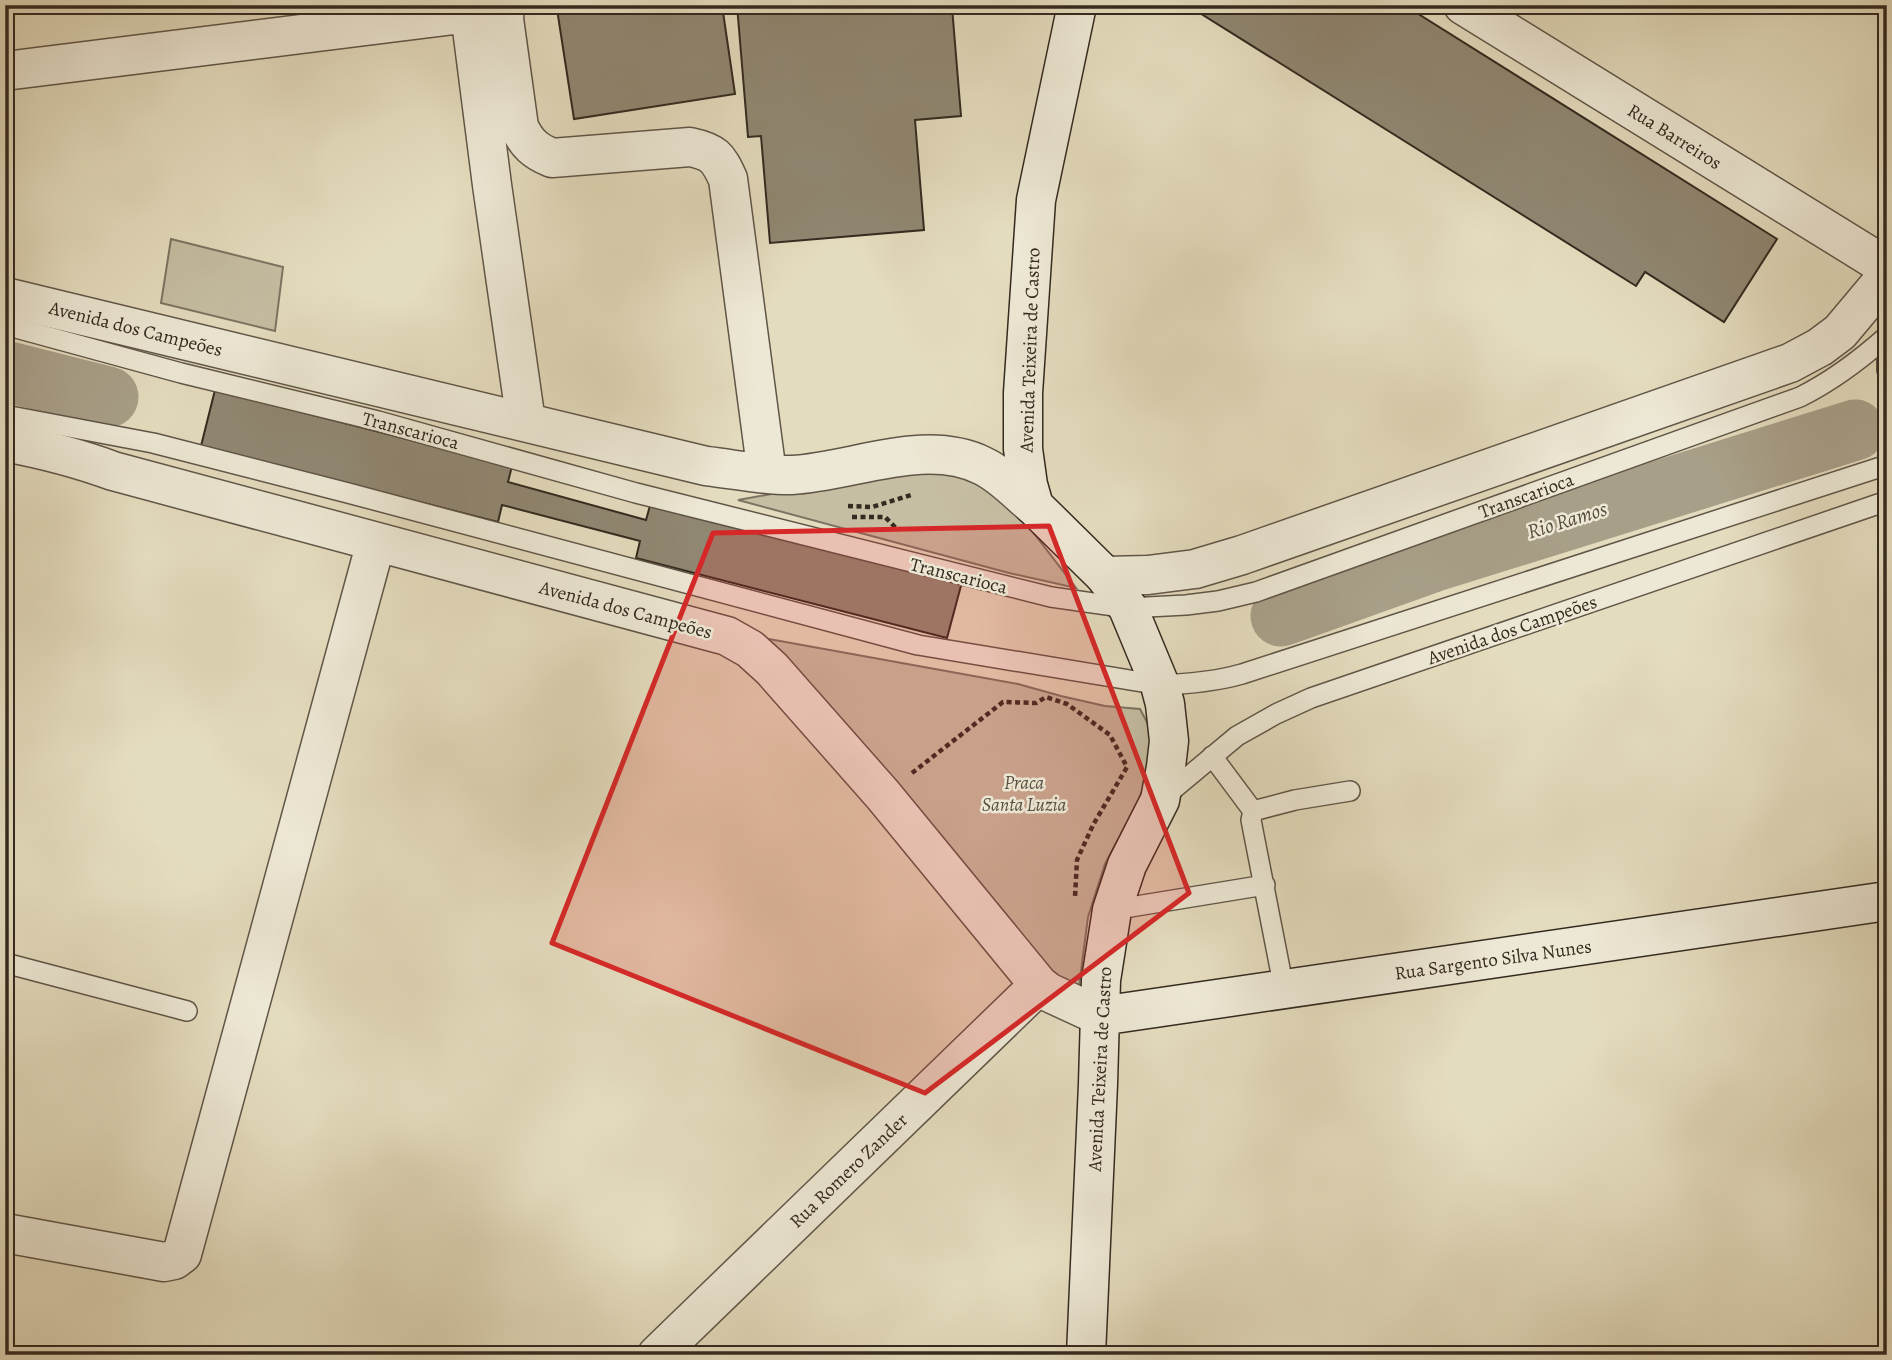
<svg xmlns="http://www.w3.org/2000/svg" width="1892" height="1360" font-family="Alegreya,serif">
<rect width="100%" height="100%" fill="#e4dcbe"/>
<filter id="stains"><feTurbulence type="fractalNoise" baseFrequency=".00286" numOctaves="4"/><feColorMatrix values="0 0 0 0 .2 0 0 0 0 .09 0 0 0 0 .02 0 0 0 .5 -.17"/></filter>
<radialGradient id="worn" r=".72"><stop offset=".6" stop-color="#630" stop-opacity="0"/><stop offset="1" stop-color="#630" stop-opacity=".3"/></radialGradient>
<path fill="#c6bea3" stroke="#7d7462" stroke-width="2" d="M171 239 283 267 275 331 161 303Z
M954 467 997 489 1022 518 1076 588 1009 573 738 500 816 486Z
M769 639 1018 684 1061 696 1105 706 1140 709 1149 726 1153 742 1150 769 1138 802 1105 864 1088 917 1077 1002 753 658Z"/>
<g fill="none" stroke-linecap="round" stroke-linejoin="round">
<path stroke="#a89f88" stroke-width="61" d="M5 371 108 397
M1281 616 1432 562 1855 430"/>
</g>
<path fill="#908772" stroke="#342a20" stroke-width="2" d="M537 5H722L735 94 574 119 557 9Z
M737 5H972L952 7 961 116 915 120 924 230 770 243 761 136 748 137Z
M1187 5H1404L1777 239 1724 322 1645 272 1636 286Z
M215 390 512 466 508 482 646 520 651 502 962 582 947 638 636 558 640 541 502 505 498 522 201 446Z"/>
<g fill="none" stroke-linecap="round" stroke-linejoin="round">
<defs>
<path id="lane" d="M5 325 181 373 378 421 636 493 1051 597 1128 608 1186 605 1218 601 1256 592 1800 397C1832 381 1860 360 1887 336
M1887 347V370
M5 415 153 443 348 493 918 645 1160 685C1188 684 1214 682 1242 674L1887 465
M1212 756 1253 811
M1164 797 1237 736 1276 714 1311 698 1887 501
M1112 910 1265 885
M5 963 187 1011
M1284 989 1251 820 1253 811 1295 800 1350 791"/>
<path id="street" d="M505 5 504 19 519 127C527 144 535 151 552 158L690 147C714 152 718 157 728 179L767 474
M1463 5 1887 267
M5 71 470 13 492 185 526 422
M5 297 706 466C734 469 764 476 792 475 852 472 925 437 983 466 1002 475 1018 493 1034 506
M5 442C42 449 78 458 113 471L727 636 750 649 772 669 883 795 1039 985 1048 992 1100 1016
M1105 576 1148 575 1195 569 1242 555 1790 363 1820 347 1840 332 1887 276
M5 1233 164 1262 174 1260 182 1254 376 542
M657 1355 1039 985"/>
<path id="secondary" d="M1077 5 1036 200 1023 393V449L1028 485 1034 506 1105 576 1128 608 1160 685 1165 704 1169 741 1166 767 1160 800 1127 865 1112 910 1101 980 1098 1084 1086 1355
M1100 1016 1887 901"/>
</defs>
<use href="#lane" stroke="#605648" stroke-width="22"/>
<use href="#street" stroke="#605648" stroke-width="41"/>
<use href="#secondary" stroke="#342a20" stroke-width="41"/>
<path stroke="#342a20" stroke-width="4.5" stroke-dasharray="5 3.5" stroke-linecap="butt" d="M848 506 872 507 911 495
M852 517H885L897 529
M912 773 1003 702 1036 703 1046 697 1067 704 1110 735 1127 767 1093 825 1077 860 1075 897"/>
<use href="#lane" stroke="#ede8d5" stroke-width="19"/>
<use href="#street" stroke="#ede8d5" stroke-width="38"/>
<use href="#secondary" stroke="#ede8d5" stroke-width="38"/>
</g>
<path fill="#d62828" fill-opacity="0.2" stroke="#d62828" stroke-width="5" stroke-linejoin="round" d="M1049 526 1189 893 925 1093 552 943 713 533Z"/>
<g text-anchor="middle" stroke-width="5" stroke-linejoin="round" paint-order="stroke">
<g font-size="19" fill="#342a20" stroke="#ede8d5">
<text transform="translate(1675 136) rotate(32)" y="7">Rua Barreiros</text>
<text transform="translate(136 328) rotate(14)" y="7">Avenida dos Campeões</text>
<text transform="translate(1029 350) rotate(-88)" y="7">Avenida Teixeira de Castro</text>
<text transform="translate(411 430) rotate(15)" y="7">Transcarioca</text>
<text transform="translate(1526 495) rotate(-20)" y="7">Transcarioca</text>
<text transform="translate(959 575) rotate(14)" y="7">Transcarioca</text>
<text transform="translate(626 609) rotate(15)" y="7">Avenida dos Campeões</text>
<text transform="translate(1512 629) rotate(-19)" y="7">Avenida dos Campeões</text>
<text transform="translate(1493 959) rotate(-8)" y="7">Rua Sargento Silva Nunes</text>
<text transform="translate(1099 1069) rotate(-87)" y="7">Avenida Teixeira de Castro</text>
<text transform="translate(848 1170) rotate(-44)" y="7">Rua Romero Zander</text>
</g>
<g font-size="19" font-style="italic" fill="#584f41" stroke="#ede8d5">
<text x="1024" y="789">Praca<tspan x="1024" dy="22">Santa Luzia</tspan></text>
</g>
<g font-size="21" font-style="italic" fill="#574d3f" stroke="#ede8d5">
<text transform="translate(1567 520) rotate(-17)" y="7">Rio Ramos</text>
</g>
</g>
<rect width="1892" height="1360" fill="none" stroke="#e4dcbe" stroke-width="28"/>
<rect x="7" y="7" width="1878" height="1346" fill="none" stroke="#342a20" stroke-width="3.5"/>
<rect x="14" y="14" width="1864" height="1332" fill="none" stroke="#342a20" stroke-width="2"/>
<rect width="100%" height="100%" filter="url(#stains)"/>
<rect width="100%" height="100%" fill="url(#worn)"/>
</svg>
